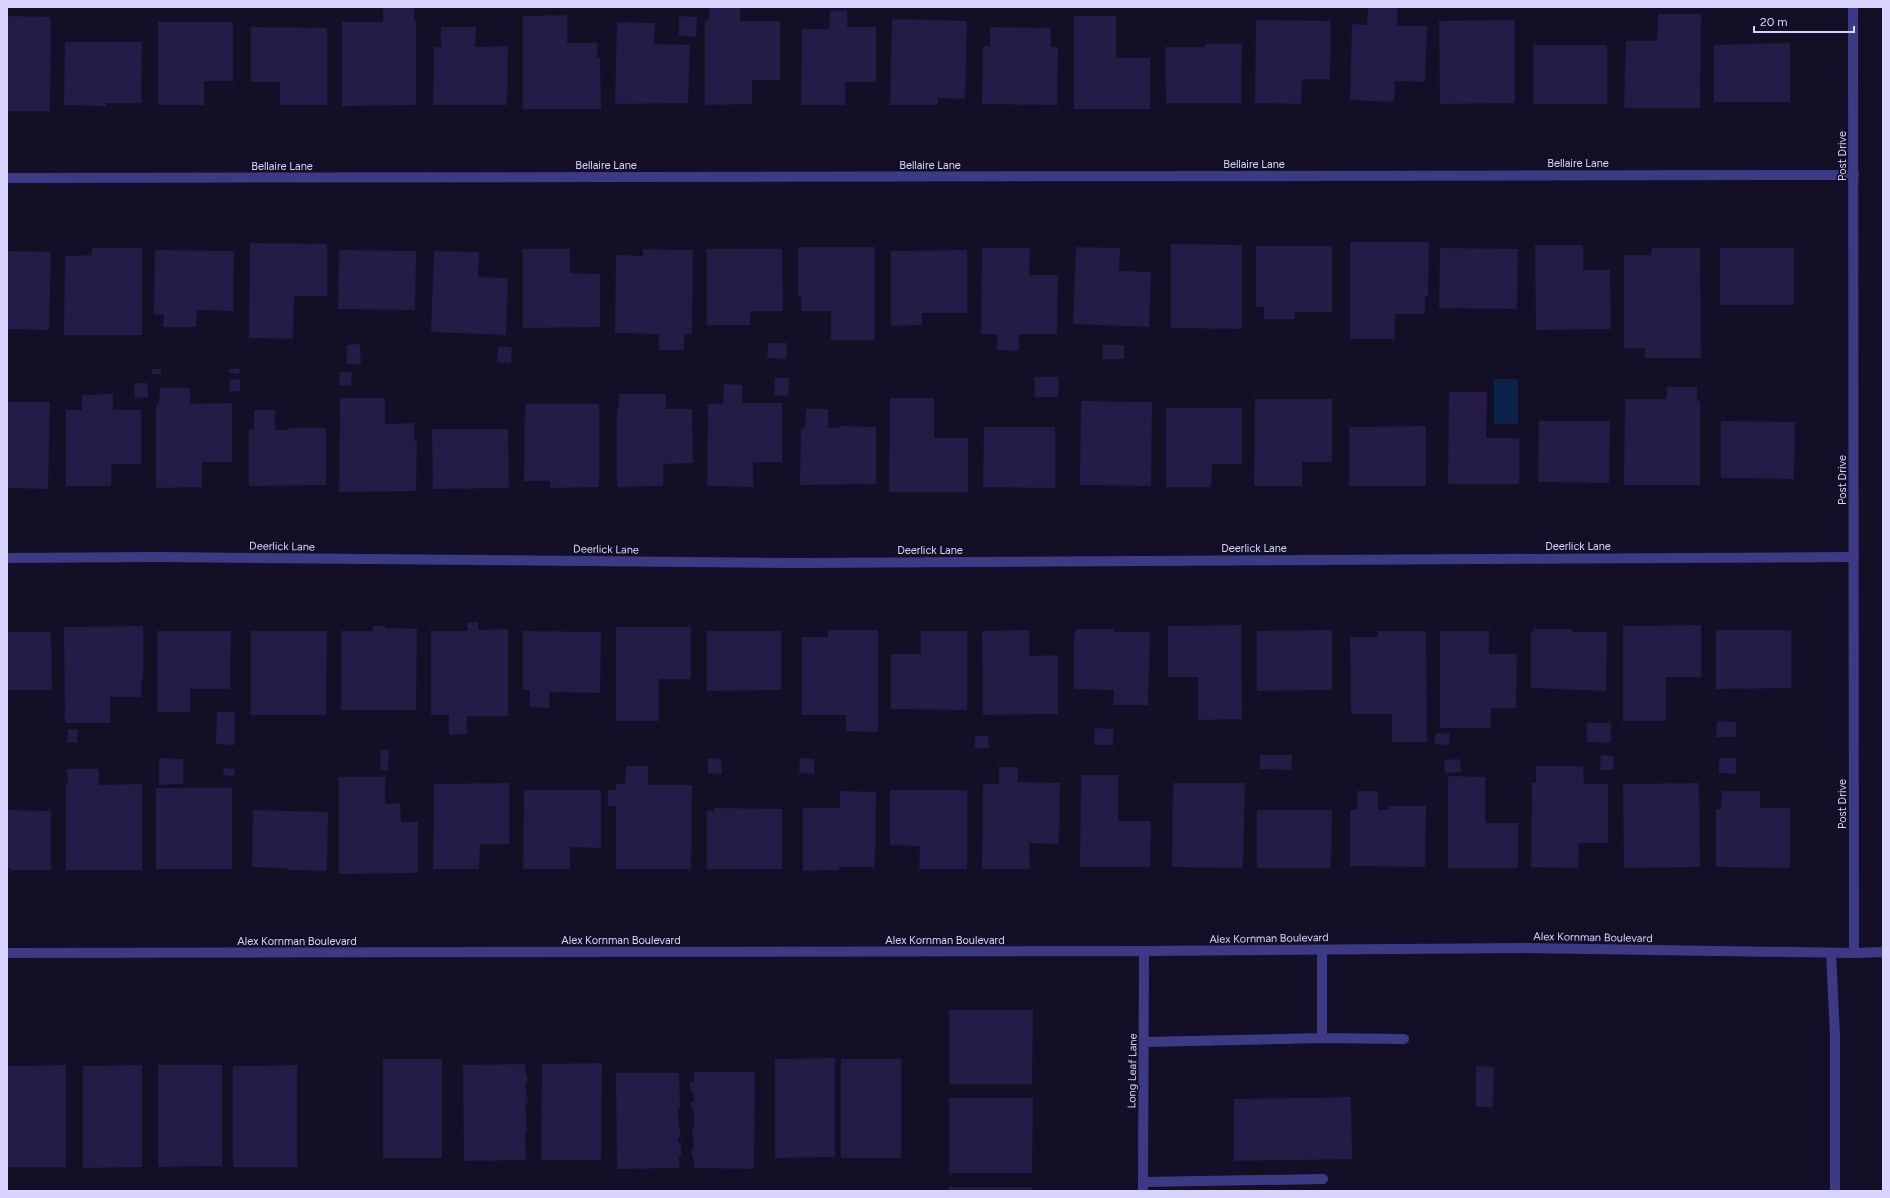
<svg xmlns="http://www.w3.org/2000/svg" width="1890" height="1198" font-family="Figtree,sans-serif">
<rect width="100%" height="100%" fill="#130f26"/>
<path fill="#0c2248" d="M1494 379H1518V424H1494Z"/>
<path fill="#241b47" d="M383 7H414V22L416 21V105L342 106V22H383Z
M709 7H740V21H780V80H752V104L705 105V21L709 19Z
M1368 7 1397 8V26H1427L1425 82 1395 81 1394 102 1350 100 1352 24 1367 25Z
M847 10V27H876V82H845V105H801L802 29H829L830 11Z
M1658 14H1701L1700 108H1624L1626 41H1657Z
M567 15V43H597V58H600L601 109H523V16Z
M7 16 51 17 50 111H7Z
M679 16 697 17 696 37 679 36Z
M1074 16H1116V58H1150V109H1074Z
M892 19 967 21 965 99 938 98V105H890Z
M1256 20 1331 21 1330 79H1302L1301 104 1255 103Z
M1515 20V103L1440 104 1439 21Z
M158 22H233V81H204V105H158Z
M617 22 655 23 654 44 690 45 688 103 615 104Z
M251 27 327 28V105H280V82H251Z
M441 27H476L475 47 508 46 507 105H433L434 47H441Z
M990 27 1051 28V47H1058L1057 105 982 104 983 46H990Z
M65 42H142L141 103H106V106L64 105Z
M1790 43V102H1714V45Z
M1205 44H1242L1241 103H1166L1165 47H1205Z
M1533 45H1607V104H1533Z
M1350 242H1429L1428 296H1425V314H1395V339H1350Z
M250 243 327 244V296H294L293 339 249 338Z
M1171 244 1242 245V329L1171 328Z
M1535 245H1583V270H1610L1611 329 1536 330Z
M1256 246H1332V312H1295V319H1264V307H1256Z
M798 247H875V340H831V311H801V297L798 296Z
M1076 247 1120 248 1119 271 1151 272 1149 327 1073 324Z
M92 248H142V335H64L65 256 92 255Z
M982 248H1030L1029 275H1058L1057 334H1019V351L997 350V334H981Z
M1440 248 1518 249 1517 309 1439 308Z
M1652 248H1700L1701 358H1645V348H1624V255H1651Z
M1720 248H1794V305H1720Z
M523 249H570V273L600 274V327L523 328Z
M643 249 693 250 692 334H684V350H659V334L615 333 616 255 643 256Z
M707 249H782L783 311H750V325H707Z
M155 250 234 251 233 311 197 310 196 327H163L164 315 154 314Z
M339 250 416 251 415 310 338 309Z
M967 250V313H922V325L891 326V251Z
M7 251 51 252 49 330 7 329Z
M434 251 479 252 478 277 508 278 506 335 431 332Z
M768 343H787L786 359 767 358Z
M360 344 361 364H347V345Z
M1102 345H1124V359H1103Z
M498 347H512L511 363 497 362Z
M152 369H161V374H152Z
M229 369H240L239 374 228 373Z
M340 372H352L351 386 339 385Z
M1035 377H1059L1058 397H1035Z
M775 378H789L788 396 774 395Z
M240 379V391H229L230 380Z
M134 383H147L148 397 135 398Z
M724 384 742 385V403H782V462H753V487L707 486 708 404H723Z
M1667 387H1697V401H1700V485H1624L1625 399H1667Z
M160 388H190V404L232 403V462H202V487L156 488V405H159Z
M1449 392H1487L1486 438H1519V484H1448Z
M113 394V410H141V464H111V486H66V410H82V395Z
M619 394H666V409H692L693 463 663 464V486L617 487V409H619Z
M340 398H385V424L414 423V440L417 441 416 491 339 492Z
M890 398H934V438H968V492H889Z
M1255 399H1332V462H1302V486H1254Z
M1081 401 1152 402 1151 486 1080 485Z
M7 402H50L48 489 7 488Z
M525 404H599V487L550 488V481H524Z
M1166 408H1242V464H1212L1211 487H1166Z
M806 409H828V428H840V426L876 427V484L800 485 801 429 805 428Z
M254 410H275V430H289V428H326V485L249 486V429H254Z
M1539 421H1610L1609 483 1538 482Z
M1721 421 1795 422 1794 479 1721 478Z
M1426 426V486H1349V427Z
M984 427H1055V488L983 487Z
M432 429H508L509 488 433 489Z
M478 622V630L508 629V716H467V734L449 735V715H431V631H468L467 623Z
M1241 625 1242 719 1198 720V677H1168V626Z
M1701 625V677H1666V721H1623V626Z
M143 626V680L141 679V697H110V723H65L64 627Z
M373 626H386L385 628 417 629 416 710H341V631H373Z
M616 627H691V679H659V721H616Z
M1076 629H1114V632H1150L1148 705H1113L1114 690 1074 689V633H1076Z
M1533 629H1572V632H1607L1606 691 1531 688V632H1533Z
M828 630H878V732L846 731V715H802V637H828Z
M1029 630V656L1058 655V714L983 715 982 631Z
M1332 630V690L1257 691V631Z
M1716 630H1791V688L1716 689Z
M157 631H231L230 689H190V712H157Z
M251 631H327L326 715H251Z
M523 631 601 632 600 693 549 692V708L530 707V690H523Z
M707 631H781V690L707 691Z
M921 631H967V710L891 709V654H921Z
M1378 631H1426L1427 742H1392V714H1351L1350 637H1378Z
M1440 631H1489V654H1517L1516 708H1491V728H1440Z
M7 632H51L52 690H7Z
M217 712H235V745L216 744Z
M1717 721 1736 722V737H1716Z
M1587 723H1611V743L1587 742Z
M1095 728 1113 729V745H1094Z
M68 729 78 730 77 743 67 742Z
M1436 733 1450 734 1449 745 1434 744Z
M975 736H988L989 748H975Z
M381 750H389L388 771 380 770Z
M1260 755H1292L1291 770 1260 769Z
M1601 755 1614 756 1613 770H1600Z
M159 758 183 759V784L159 785Z
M721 758 722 774 708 773V759Z
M800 758 814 759V774L799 773Z
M1719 758H1736V774L1719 773Z
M1460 759 1461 772 1445 773 1444 760Z
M626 766H648V785H692L691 869H616V806H608V790H616V784H625Z
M1536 766H1583L1584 784H1608V843H1579L1578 868 1531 867 1532 783H1536Z
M999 767H1018V782L1060 783 1059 844 1029 843 1030 869H982L983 784H999Z
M224 768 235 769 234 776 223 775Z
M67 769H99V785L142 784V870H66V784H68Z
M1081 775H1118V821H1151L1150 867H1080Z
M1448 776 1485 777V823H1518V868H1448Z
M339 777H385V804L400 803 401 822H418V873L339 874Z
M509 783V844H480L479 869H433L434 784Z
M1173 783H1245L1243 868 1172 867Z
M1699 783 1700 867 1624 868 1623 784Z
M156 788H232V869H156Z
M524 790H601V848L570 847V869H523Z
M890 790H967V869H919L920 846 890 845Z
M840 791 876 792 875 867H839V870L803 871V808H840Z
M1357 791H1378V810H1389V806H1426L1425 867 1350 866V810H1357Z
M1722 791H1760V808H1790V868L1716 867V809H1721Z
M715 808 782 809V869H707V811H715Z
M7 810 51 811V870H11L10 868H7Z
M253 810 328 812 327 871 287 870V868L252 867Z
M1257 810H1332L1331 868H1257Z
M949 1010H1033L1032 1084H949Z
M835 1058V1157L775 1158V1059Z
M383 1059H442V1158H383Z
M841 1059H901V1158H841Z
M602 1063 601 1160H541L542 1064Z
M525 1064V1074L527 1073V1084H525L528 1103H525L527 1132H525L526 1160 464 1161 463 1065Z
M66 1065V1167H8L7 1066Z
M142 1065V1167L83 1168V1066Z
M158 1065H222V1166L158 1167Z
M297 1065V1167H233V1066Z
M1476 1066 1494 1067 1493 1107H1476Z
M694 1072H755L754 1169 694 1168V1158H692V1149H694L692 1129H694V1110H692L691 1102H694L693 1091H690V1082H694Z
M616 1073H679L680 1109H678L679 1128H680V1137H678V1143H681V1156L679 1157V1168L617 1169Z
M1351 1097 1352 1159 1234 1161V1099Z
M949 1098H1033L1032 1173H949Z
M949 1187H1032V1191H949Z"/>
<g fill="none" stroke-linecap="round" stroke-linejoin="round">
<path stroke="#3d3a85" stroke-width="10" d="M1322 950V1038
M1831 953 1835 1036V1191
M1145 1042 1322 1038 1404 1039
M1143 1182 1323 1179"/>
<path stroke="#3d3a85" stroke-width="10" d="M7 178 1854 175
M7 558 158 557 798 563 1854 557
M7 953 1144 951 1524 948 1854 953
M1143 1191 1144 951"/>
<path stroke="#3d3a85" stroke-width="10" d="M1853 7 1854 953 1883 952"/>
</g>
<g text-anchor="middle" stroke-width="3.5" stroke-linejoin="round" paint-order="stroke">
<g font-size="11" fill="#d9d4ff" stroke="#130f26">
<text transform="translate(1842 156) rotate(-90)" y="4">Post Drive</text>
<text x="1578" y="167">Bellaire Lane</text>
<text x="1254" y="168">Bellaire Lane</text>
<text x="606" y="169">Bellaire Lane</text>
<text x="930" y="169">Bellaire Lane</text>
<text x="282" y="170">Bellaire Lane</text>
<text transform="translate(1842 480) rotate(-90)" y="4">Post Drive</text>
<text transform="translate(282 546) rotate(1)" y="4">Deerlick Lane</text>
<text x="1578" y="550">Deerlick Lane</text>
<text x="1254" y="552">Deerlick Lane</text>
<text transform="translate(606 549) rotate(1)" y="4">Deerlick Lane</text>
<text x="930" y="554">Deerlick Lane</text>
<text transform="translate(1842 804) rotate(-90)" y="4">Post Drive</text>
<text transform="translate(1593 937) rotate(1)" y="4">Alex Kornman Boulevard</text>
<text transform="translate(1269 938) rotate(-1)" y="4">Alex Kornman Boulevard</text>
<text x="621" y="944">Alex Kornman Boulevard</text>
<text x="945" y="944">Alex Kornman Boulevard</text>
<text x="297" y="945">Alex Kornman Boulevard</text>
<text transform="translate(1132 1071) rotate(-89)" y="4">Long Leaf Lane</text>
</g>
</g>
<rect width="1890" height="1198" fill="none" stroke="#d9d4ff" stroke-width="16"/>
<path d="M1754 26v6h100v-6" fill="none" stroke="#d9d4ff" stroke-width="2"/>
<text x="1760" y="26" font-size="12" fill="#d9d4ff" stroke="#130f26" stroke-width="3" paint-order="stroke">20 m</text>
</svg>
